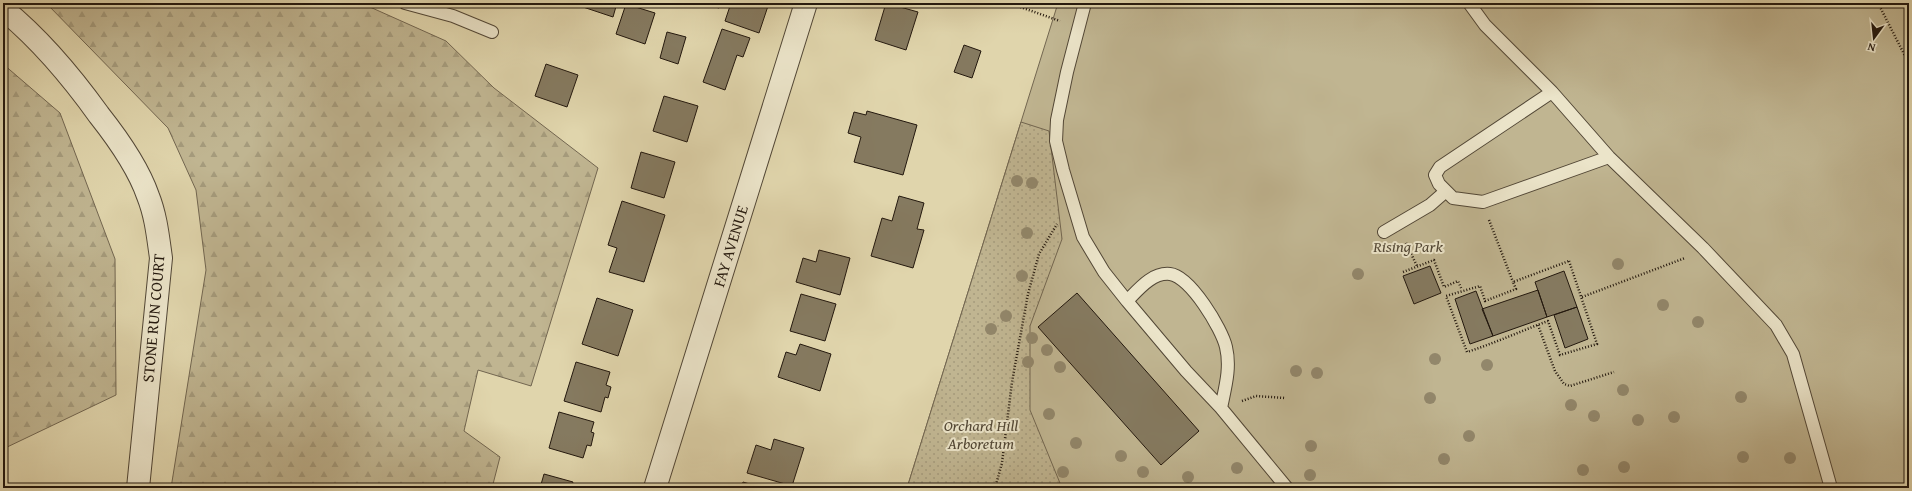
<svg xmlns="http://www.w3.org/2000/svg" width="1912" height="491" font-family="'Gentium Book Plus',serif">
<defs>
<pattern id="forest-firs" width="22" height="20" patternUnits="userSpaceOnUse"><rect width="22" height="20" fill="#c0b591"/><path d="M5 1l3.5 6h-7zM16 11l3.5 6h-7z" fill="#a59b7c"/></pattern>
<pattern id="garden-dots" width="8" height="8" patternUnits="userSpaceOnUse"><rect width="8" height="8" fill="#c0b591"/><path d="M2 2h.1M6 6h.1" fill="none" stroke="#a59b7c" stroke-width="1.8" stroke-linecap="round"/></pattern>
</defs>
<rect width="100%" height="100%" fill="#e0d5ac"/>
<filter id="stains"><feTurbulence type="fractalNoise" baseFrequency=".005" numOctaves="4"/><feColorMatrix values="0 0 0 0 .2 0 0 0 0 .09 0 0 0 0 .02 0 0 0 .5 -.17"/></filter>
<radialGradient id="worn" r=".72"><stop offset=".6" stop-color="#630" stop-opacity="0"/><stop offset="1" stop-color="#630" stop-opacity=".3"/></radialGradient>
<path fill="url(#forest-firs)" stroke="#726650" d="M46 3H361L446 41 494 88 598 168 531 386 478 370 464 431 500 457 492 488H171L206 270 196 190 168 128Z
M3 64 60 113 115 259 116 395 3 449Z"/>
<path fill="#c0b591" stroke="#726650" d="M1058 3H1909V488H907Z"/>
<path fill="url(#garden-dots)" stroke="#726650" d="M1021 122 1049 131 1062 239 1030 326V410L1062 488H907Z"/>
<path fill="#857a60" stroke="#23180e" d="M577 3H617L613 17 577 5Z
M701 3H720L719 8Z
M731 3H769L759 33 725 21Z
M886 3 918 12 906 50 875 40Z
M626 4 655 13 645 44 616 34Z
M722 29 750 38 743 57 737 55 725 90 703 82Z
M667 32 686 37 678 64 660 58Z
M964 45 981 51 972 78 954 72Z
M546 64 578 75 567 107 535 96Z
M664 96 698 106 687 142 653 131Z
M867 111 917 125 903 175 854 162 861 137 848 133 854 112 866 115Z
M641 152 675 162 664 198 631 188Z
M899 196 924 203 917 229 924 230 913 268 871 256 882 218 892 221Z
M622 201 665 215 644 282 609 272 617 248 608 245Z
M819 250 850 258 840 295 796 282 803 258 816 262Z
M1430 266 1441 293 1414 304 1403 276Z
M1564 271 1577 307 1547 317 1535 282Z
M1538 290 1547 317 1493 336 1482 309Z
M1476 291 1493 336 1470 344 1455 299Z
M1077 293 1199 431 1161 465 1038 327Z
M801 294 836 304 825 341 790 331Z
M597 298 633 310 618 356 582 344Z
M1577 307 1588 339 1565 348 1554 315Z
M800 344 831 354 820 391 778 377 786 352 796 355Z
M576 362 610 372 606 385 611 387 608 398 605 397 601 412 564 401Z
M559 412 594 422 591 432 594 433 591 446 587 445 583 458 549 448Z
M774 439 804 448 792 486 747 473 756 445 771 450Z
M544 474 573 482 571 488H540Z
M743 482 763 488H741Z"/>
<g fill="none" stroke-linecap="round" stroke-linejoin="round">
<defs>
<path id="lane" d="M405 3 453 16 492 32
M1085 3 1067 72 1057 120 1056 141 1063 170 1083 237 1104 272 1127 301 1186 371 1221 408 1287 488
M1469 3 1485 25 1552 92 1609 157 1703 248 1776 325 1793 354 1831 488
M1552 92 1440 167 1435 175 1439 184 1453 198 1483 202 1609 157
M1384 232 1430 205 1446 191
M1127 301C1138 290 1152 272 1170 274 1190 276 1222 329 1226 347 1231 368 1225 388 1221 408"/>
<path id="street" d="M3 9C40 39 71 76 99 115 118 139 138 167 148 196 156 216 158 237 161 258L138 488
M655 488 806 3"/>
</defs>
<use href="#lane" stroke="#524736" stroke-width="14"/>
<use href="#street" stroke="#524736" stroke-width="24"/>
<path stroke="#23180e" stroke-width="2.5" stroke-dasharray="1 2" stroke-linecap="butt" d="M1009 3 1060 21
M1878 3 1904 54 1909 58
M1489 220 1513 282
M1406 243 1417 266
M1569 261 1597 344 1560 355 1548 321C1521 331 1495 343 1467 352L1446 296 1480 286 1485 301 1516 289 1513 282Z
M1403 272 1434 260 1444 287 1458 281 1462 290
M1582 297 1685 258
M1538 325 1555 371 1564 384 1570 386 1614 372
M1242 401 1256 396 1285 398
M995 488 1002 463 1012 382 1028 294 1039 254 1057 224"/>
<use href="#lane" stroke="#ebe4c9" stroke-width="12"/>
<use href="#street" stroke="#ebe4c9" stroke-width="22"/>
</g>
<g fill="#92876b">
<circle cx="1017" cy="181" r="6"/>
<circle cx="1032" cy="183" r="6"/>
<circle cx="1027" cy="233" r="6"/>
<circle cx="1618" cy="264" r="6"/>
<circle cx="1358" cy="274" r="6"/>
<circle cx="1022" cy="276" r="6"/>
<circle cx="1663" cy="305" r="6"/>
<circle cx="1006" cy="316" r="6"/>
<circle cx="1698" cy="322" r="6"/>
<circle cx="991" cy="329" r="6"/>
<circle cx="1032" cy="338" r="6"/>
<circle cx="1047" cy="350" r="6"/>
<circle cx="1435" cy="359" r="6"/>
<circle cx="1028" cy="362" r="6"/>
<circle cx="1487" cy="365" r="6"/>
<circle cx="1060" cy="367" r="6"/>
<circle cx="1296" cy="371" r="6"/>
<circle cx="1317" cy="373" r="6"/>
<circle cx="1623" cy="390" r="6"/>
<circle cx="1741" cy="397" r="6"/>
<circle cx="1430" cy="398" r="6"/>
<circle cx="1571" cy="405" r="6"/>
<circle cx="1049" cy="414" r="6"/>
<circle cx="1594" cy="416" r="6"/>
<circle cx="1674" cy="417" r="6"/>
<circle cx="1638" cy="420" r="6"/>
<circle cx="1469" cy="436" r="6"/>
<circle cx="1076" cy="443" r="6"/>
<circle cx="1311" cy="446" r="6"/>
<circle cx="1121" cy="456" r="6"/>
<circle cx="1743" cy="457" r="6"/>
<circle cx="1790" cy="458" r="6"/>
<circle cx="1444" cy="459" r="6"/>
<circle cx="1624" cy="467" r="6"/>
<circle cx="1237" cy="468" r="6"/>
<circle cx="1583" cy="470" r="6"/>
<circle cx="1063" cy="472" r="6"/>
<circle cx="1143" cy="472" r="6"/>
<circle cx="1310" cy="475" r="6"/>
<circle cx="1188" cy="477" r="6"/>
</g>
<g text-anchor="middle" stroke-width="4" stroke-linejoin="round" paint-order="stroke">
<g font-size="16" fill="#23180e" stroke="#ebe4c9">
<text transform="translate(730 246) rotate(-73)" y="6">FAY AVENUE</text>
<text transform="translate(153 318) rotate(-85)" y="6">STONE RUN COURT</text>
</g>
<g font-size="16" font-style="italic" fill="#524735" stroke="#ebe4c9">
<text x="1408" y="252">Rising Park</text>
<text x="981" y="431">Orchard Hill<tspan x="981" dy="18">Arboretum</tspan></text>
</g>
</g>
<rect width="1912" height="491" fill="none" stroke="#e0d5ac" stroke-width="16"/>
<rect x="4" y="4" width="1904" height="483" fill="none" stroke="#23180e" stroke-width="2"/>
<rect x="8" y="8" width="1896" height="475" fill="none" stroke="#23180e"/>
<g transform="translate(1874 38) rotate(195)" stroke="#ebe4c9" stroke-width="3" paint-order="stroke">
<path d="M0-3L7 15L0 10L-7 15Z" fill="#23180e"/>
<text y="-6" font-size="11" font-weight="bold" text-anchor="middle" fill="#23180e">N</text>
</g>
<rect width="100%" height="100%" filter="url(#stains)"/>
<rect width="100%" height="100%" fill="url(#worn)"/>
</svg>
